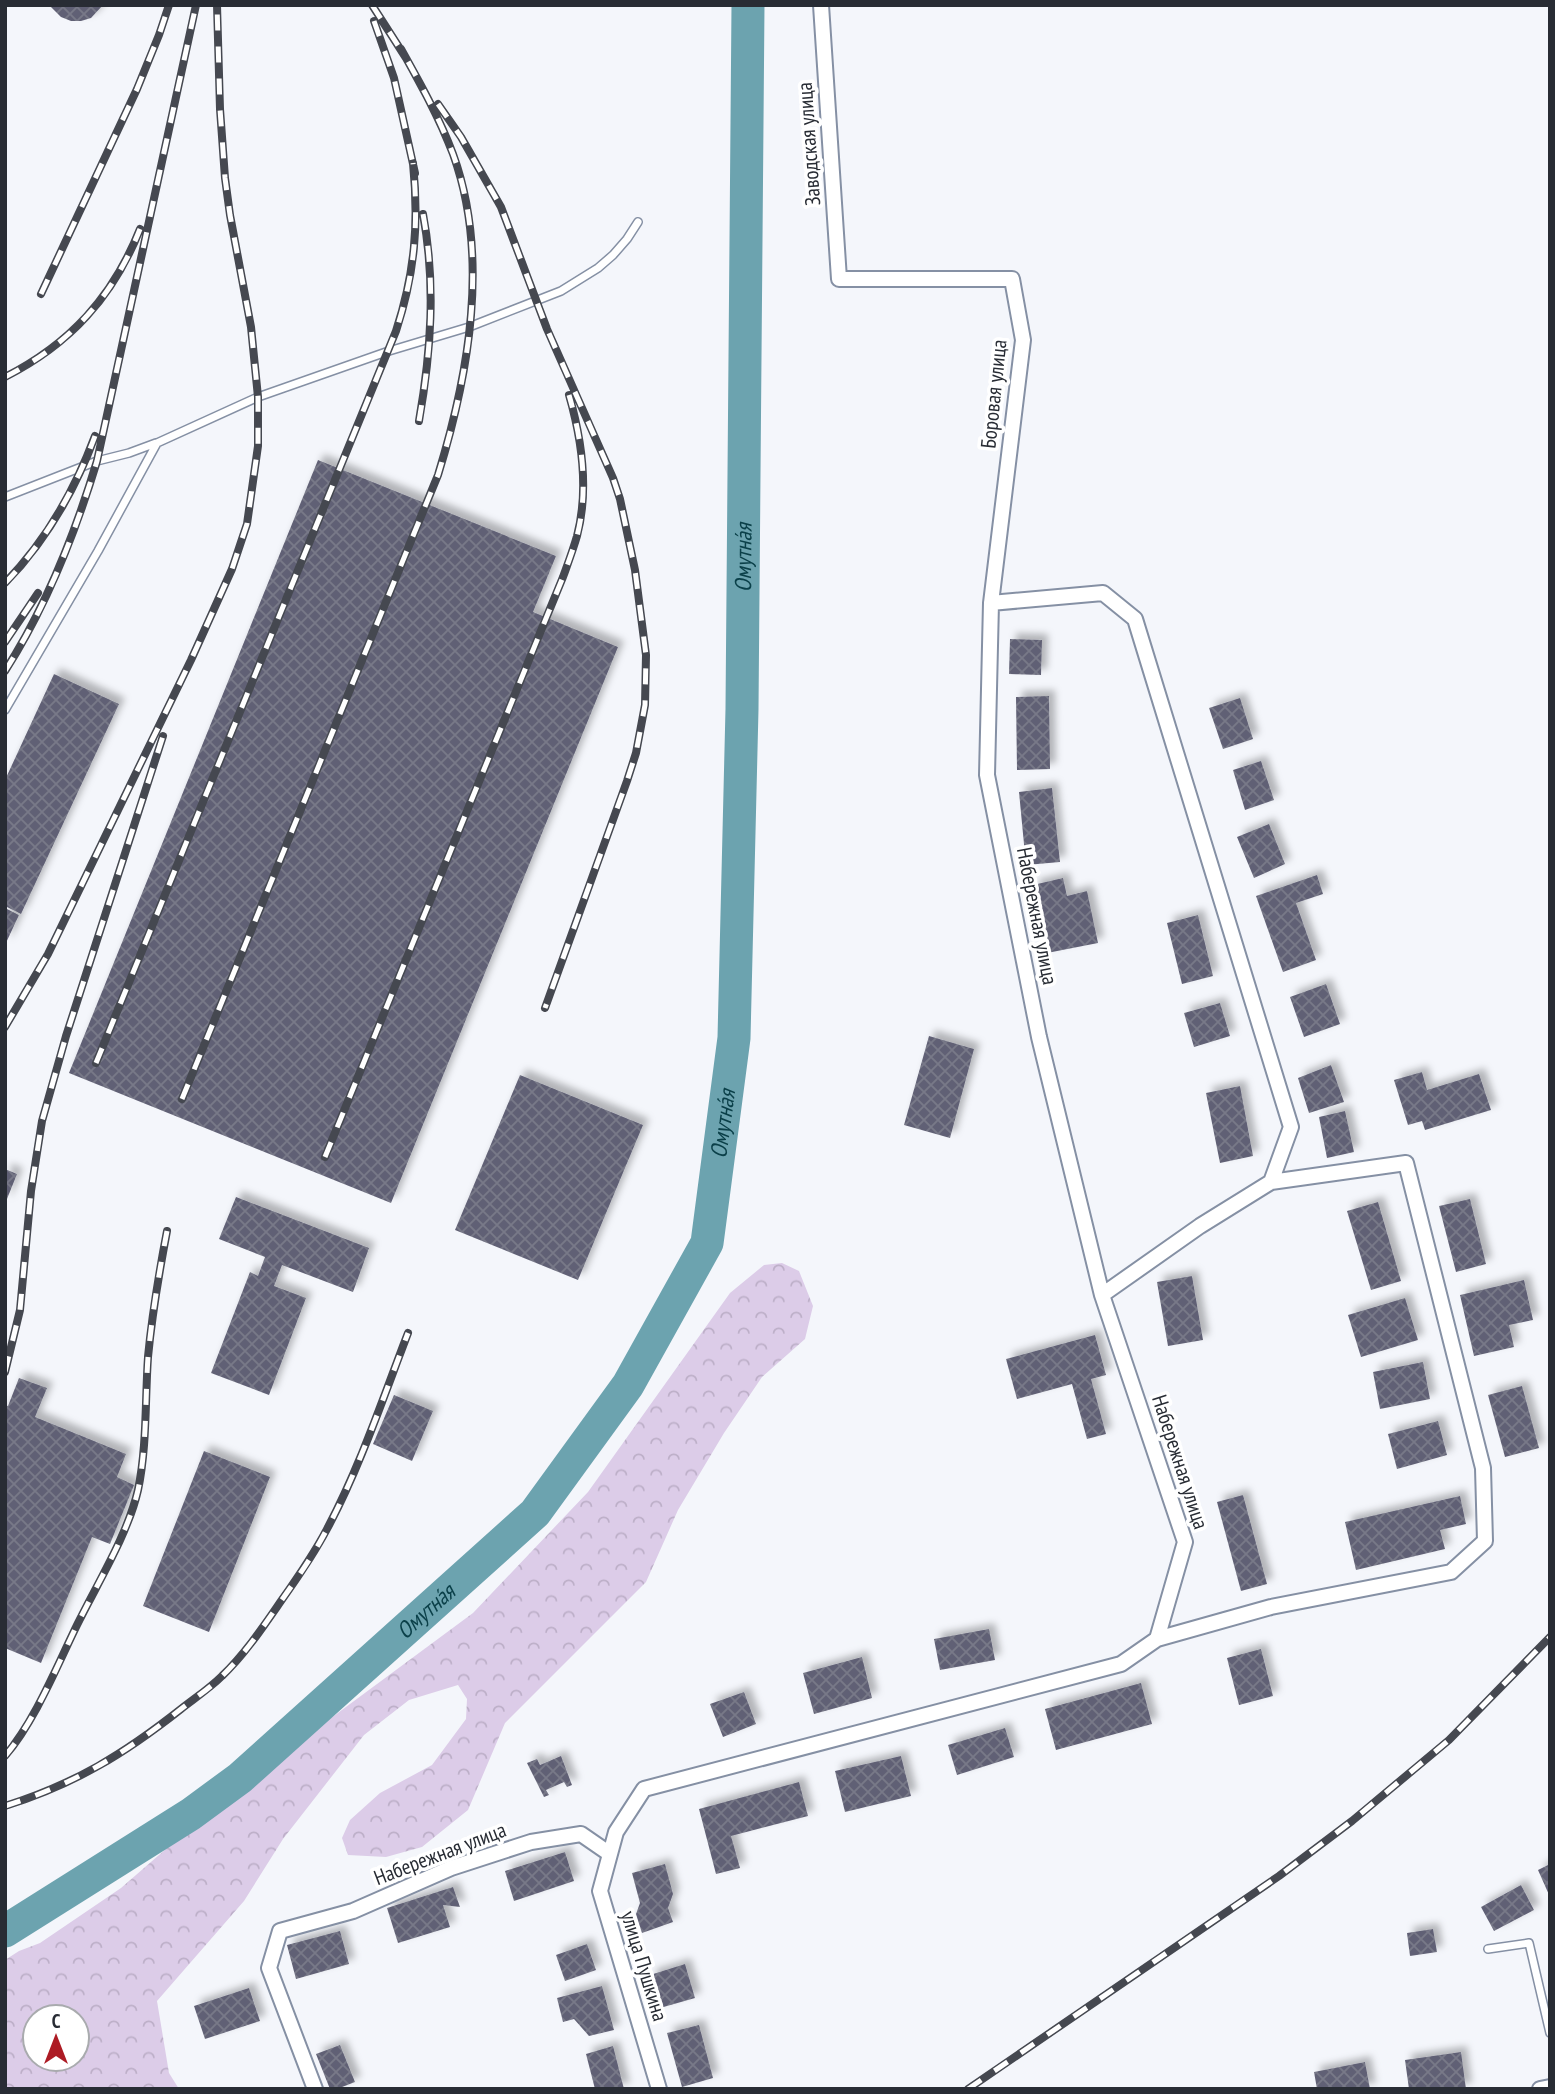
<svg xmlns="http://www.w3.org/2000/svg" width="1555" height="2094" font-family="'PT Sans Narrow',sans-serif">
<defs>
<pattern id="forest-crowns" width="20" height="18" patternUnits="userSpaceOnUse" patternTransform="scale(1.75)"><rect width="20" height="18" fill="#dccce8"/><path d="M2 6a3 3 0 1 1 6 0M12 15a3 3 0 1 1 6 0" fill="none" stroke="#bdafc8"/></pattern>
<pattern id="building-cross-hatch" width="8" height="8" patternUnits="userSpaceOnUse" patternTransform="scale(1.75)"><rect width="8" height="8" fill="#616175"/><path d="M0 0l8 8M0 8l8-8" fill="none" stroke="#787988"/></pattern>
<filter id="shadow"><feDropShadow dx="6" dy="-6" stdDeviation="3.5" flood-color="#0004"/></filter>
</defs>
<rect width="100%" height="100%" fill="#f4f6fb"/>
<path fill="url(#forest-crowns)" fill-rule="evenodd" d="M782 1263 799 1271 813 1306 805 1339 762 1377 724 1433 678 1510 646 1582 505 1723 468 1810 422 1847 386 1857 348 1855 342 1838 350 1820 380 1793 432 1765 466 1719 467 1699 458 1685 409 1700 364 1735 283 1839 244 1901 157 2001 169 2073 179 2089H5V1960L19 1951 40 1943 121 1888 235 1789 473 1613 588 1492 730 1293 764 1265ZM35 2017H77V2059H35Z"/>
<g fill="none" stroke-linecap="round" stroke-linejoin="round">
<path stroke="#6ca3af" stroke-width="33" id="s1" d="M5 1931 191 1814 240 1778 535 1513 628 1385 707 1243 734 1038 742 709 748 5"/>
</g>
<path fill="url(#building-cross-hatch)" filter="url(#shadow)" d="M49 5H103L91 18 81 21H71L61 17Z
M318 460 556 556 533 612 618 647 391 1203 69 1073Z
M1010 639 1042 640 1041 675 1009 674Z
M54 674 119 704 21 914 5 906V780Z
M1049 696 1050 769 1017 770 1016 697Z
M1240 698 1253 739 1223 749 1209 708Z
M1261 761 1274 800 1245 810 1233 770Z
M1052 788 1060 862 1026 865 1019 792Z
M1269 824 1285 864 1254 878 1237 837Z
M1317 875 1323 894 1296 903 1316 960 1283 972 1256 896Z
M1063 878 1067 896 1087 891 1098 943 1047 953 1033 885Z
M5 908 19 915 5 945Z
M1198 915 1213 976 1182 984 1167 923Z
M1326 984 1340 1024 1304 1037 1290 997Z
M1220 1003 1230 1036 1194 1047 1184 1013Z
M929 1036 974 1049 950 1138 904 1125Z
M1331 1065 1344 1102 1309 1113 1298 1078Z
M1422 1072 1427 1090 1479 1074 1491 1110 1425 1130 1422 1121 1408 1125 1394 1080Z
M520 1075 643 1125 578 1280 455 1230Z
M1240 1086 1253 1156 1220 1163 1206 1093Z
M1345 1111 1354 1152 1327 1158 1319 1117Z
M5 1169 17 1174 5 1204Z
M236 1197 369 1248 353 1292 282 1265 274 1286 306 1298 269 1395 211 1373 250 1272 258 1276 265 1257 219 1239Z
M1470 1199 1486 1264 1456 1272 1439 1206Z
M1378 1202 1401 1281 1371 1290 1347 1211Z
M1192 1276 1203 1340 1168 1346 1157 1282Z
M1524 1280 1533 1320 1509 1325 1514 1347 1474 1356 1460 1295Z
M1405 1298 1418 1340 1361 1357 1348 1315Z
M1095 1335 1106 1375 1091 1379 1106 1434 1087 1439 1072 1384 1017 1399 1006 1359Z
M1423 1362 1430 1399 1380 1409 1373 1372Z
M19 1378 47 1388 35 1417 126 1454 117 1477 134 1485 110 1544 92 1537 41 1663 5 1648V1405L8 1406Z
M1522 1386 1539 1448 1505 1457 1488 1395Z
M394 1395 433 1411 412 1461 373 1444Z
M1438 1421 1447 1455 1397 1469 1388 1434Z
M204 1451 270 1477 209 1632 143 1606Z
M1243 1495 1267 1584 1241 1591 1217 1502Z
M1460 1496 1466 1524 1440 1530 1445 1549 1356 1570 1345 1522Z
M989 1629 995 1660 940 1670 934 1639Z
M1261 1649 1273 1696 1239 1705 1227 1658Z
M862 1657 872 1698 814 1714 803 1673Z
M1141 1683 1152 1724 1056 1750 1045 1709Z
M744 1692 756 1724 723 1737 710 1704Z
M1005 1728 1014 1757 957 1775 948 1745Z
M561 1756 572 1785 567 1787 564 1782 546 1790 549 1795 544 1797 527 1763 537 1759 540 1765Z
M901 1756 911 1796 845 1812 835 1771Z
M799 1782 808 1816 731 1836 740 1868 716 1874 699 1809Z
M565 1852 574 1881 514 1901 505 1871Z
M665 1864 673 1894 668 1908 673 1922 642 1933 636 1914 640 1903 632 1873Z
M1550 1864V1897L1538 1870Z
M1521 1885 1534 1910 1494 1931 1481 1907Z
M453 1887 460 1907 443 1905 450 1927 398 1943 387 1908Z
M1433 1929 1437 1952 1410 1956 1407 1933Z
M340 1931 349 1964 296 1979 287 1945Z
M587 1944 596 1970 565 1981 556 1955Z
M685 1964 695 1998 660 2008 650 1975Z
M602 1986 614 2030 589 2036 574 2019 563 2022 557 1998Z
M249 1988 260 2021 205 2039 194 2006Z
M699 2025 713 2078 682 2087 667 2033Z
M340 2045 355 2082 337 2089H330L316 2054Z
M613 2046 624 2089H595L586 2054Z
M1461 2052 1466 2089H1409L1405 2060Z
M1365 2062 1370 2089H1317L1314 2072Z"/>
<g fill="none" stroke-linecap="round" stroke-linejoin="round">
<defs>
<path id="lane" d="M5 497 97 461 129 453 156 443
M5 710 98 551 157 443 258 397 389 351 469 327 561 291 598 268 613 255 627 239 638 222
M1488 1949 1529 1943 1550 2033"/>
<path id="street" d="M991 603 1103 593 1135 619 1291 1127 1271 1182 1200 1226 1102 1295
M1157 1639 1271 1607 1451 1572 1485 1541 1483 1468 1406 1163 1271 1182
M315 2089 269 1968 280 1931 353 1911 451 1868 531 1842 581 1834 610 1854
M659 2089 600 1891 616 1832 644 1789 1121 1664 1157 1639 1185 1542 1102 1295 1039 1037 987 775 991 603 1023 340 1012 279H839L821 5
M1540 2089 1550 2087"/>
</defs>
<use href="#lane" stroke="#8590a4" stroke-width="10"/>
<use href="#street" stroke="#8590a4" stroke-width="18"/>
<use href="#lane" stroke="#fff" stroke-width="7"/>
<use href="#street" stroke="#fff" stroke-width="14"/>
<defs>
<path id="rail" d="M372 5 406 58
M374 21 394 78 415 173
M438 104 461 137 501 207 547 329 613 478 620 499 635 570 646 655 645 705 636 753 627 781 545 1008
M41 294 137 89 159 35 169 5
M5 377C70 344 113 297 140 229
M419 421C431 352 436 284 423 214
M5 583C45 542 75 490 95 436
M5 642 38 593
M5 671C46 607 75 534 97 461L196 5
M5 1027 48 954 191 660 232 569 247 524 258 446V397L251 327 230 215 225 178 220 109 217 5
M96 1063 396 331C415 273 419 223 413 163
M182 1099 438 475C469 374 490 256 453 154 439 117 420 83 401 49
M325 1157 563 577C568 563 573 550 577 536 589 490 582 440 569 395
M5 1372 20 1310 31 1191 42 1121 66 1036 163 736
M5 1756C35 1721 57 1666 77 1625 97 1584 128 1534 138 1490 147 1447 145 1401 148 1357 152 1315 159 1273 167 1231
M5 1806C75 1784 124 1754 181 1709 195 1698 210 1688 222 1676 245 1654 263 1627 281 1601 298 1577 314 1554 327 1529 360 1467 383 1398 408 1333
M968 2089 1279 1876 1352 1821 1449 1740 1550 1637"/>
</defs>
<use href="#rail" stroke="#454850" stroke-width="8"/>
<use href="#rail" stroke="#fff" stroke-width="5" stroke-dasharray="16" stroke-linecap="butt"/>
</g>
<g text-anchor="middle" stroke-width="7" stroke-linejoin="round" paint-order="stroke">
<g font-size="21" fill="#282c34" stroke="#fff">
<text transform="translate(809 144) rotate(-94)" y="7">Заводская улица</text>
<text transform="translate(994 394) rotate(-84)" y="7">Боровая улица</text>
<text transform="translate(1037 916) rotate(79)" y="7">Набережная улица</text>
<text transform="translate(1180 1462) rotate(72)" y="7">Набережная улица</text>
<text transform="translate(440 1854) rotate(-21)" y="7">Набережная улица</text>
<text transform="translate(644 1966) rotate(73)" y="7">улица Пушкина</text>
</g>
<g font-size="23" font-style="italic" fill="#0b4049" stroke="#fff">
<text dy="8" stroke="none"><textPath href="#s1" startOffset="1685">Омутна́я</textPath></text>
<text dy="8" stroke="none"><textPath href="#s1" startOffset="1118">Омутна́я</textPath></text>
<text dy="8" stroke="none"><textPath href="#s1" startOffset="530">Омутна́я</textPath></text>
</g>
</g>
<rect width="1555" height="2094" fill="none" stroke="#282c34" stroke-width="14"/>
<g transform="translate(56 2038)"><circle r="33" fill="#ffffff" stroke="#a9abae" stroke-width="2"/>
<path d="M0-5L12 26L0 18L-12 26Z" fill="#ad1b24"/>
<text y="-10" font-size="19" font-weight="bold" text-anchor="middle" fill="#282c34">С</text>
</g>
</svg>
